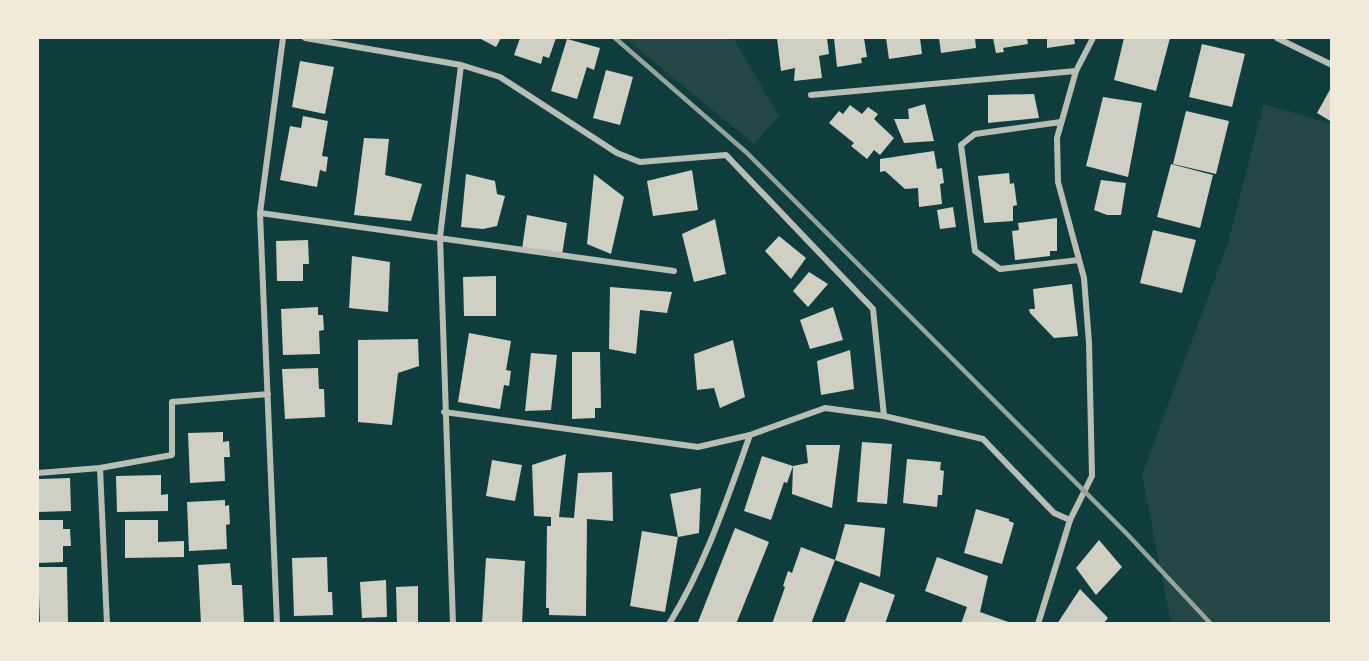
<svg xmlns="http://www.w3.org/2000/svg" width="1369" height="661" font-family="'Golos Text',sans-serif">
<rect width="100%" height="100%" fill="#0f3d3e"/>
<path fill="#244646" d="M625 38H733L779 116 754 144Z
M1264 104 1331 124V623H1171L1142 475 1227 246Z"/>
<path fill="#cfcfc3" d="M479 38H501L496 47Z
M520 38H556L549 58 543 56 541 64 514 55Z
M777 38H827L829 54 819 56 822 78 794 81 795 68 781 71Z
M834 38H864L867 57 861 58 862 63 837 67Z
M886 38H920L922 54 889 59Z
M939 38H975L976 48 941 53Z
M993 38H1027L1028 44 1003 48 1004 52 996 53Z
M1047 38H1074L1075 44 1047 48Z
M1124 38H1170L1156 91 1114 80Z
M567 39 600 48 594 70 587 67 577 99 551 91Z
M1202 44 1245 54 1232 107 1189 97Z
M300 61 334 67 325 114 292 107Z
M606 70 633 77 620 125 593 118Z
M1332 86V122L1317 113Z
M1034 94 1039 118 988 123V95Z
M1103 97 1142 103 1128 177 1086 166Z
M925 104 934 141 904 143 894 119H909L908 109Z
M850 105 862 114 868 107 878 114 874 119 894 138 880 155 874 150 867 159 851 146 854 143 829 123 839 111 843 114Z
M1186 111 1229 121 1216 174 1173 164Z
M303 116 328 121 322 156 328 157 326 172 320 170 317 187 280 180 290 126 301 128Z
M364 138 389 139 385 175 422 184 411 221 354 215Z
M934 151 937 169 942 168 944 183 940 184 942 204 919 207 918 188 905 189 885 171 880 172V159Z
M1171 164 1213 175 1200 228 1157 217Z
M692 170 698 210 653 216 647 181Z
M1009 173 1010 184 1014 183 1017 205 1013 206V221L984 223 978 176Z
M466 174 495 181 497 194 505 196 497 226 483 229 461 227Z
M594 174 624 197 611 254 587 244Z
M1101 180 1126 183 1121 215H1107L1094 210Z
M953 207 956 227 940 229 937 210Z
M527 215 567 223 562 255 522 249Z
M1057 218V251H1050V256L1015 260 1012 231 1019 230 1018 223Z
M715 219 726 274 694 282 682 234Z
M1153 230 1196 240 1182 293 1140 283Z
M779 236 806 258 791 279 765 251Z
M308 240 309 264H303V281H277L276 241Z
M352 256 390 262 388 312 349 308Z
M809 272 828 284 808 307 793 291Z
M496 276V316H464L463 277Z
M1072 284 1078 336 1054 338 1030 313 1029 309H1035L1033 289Z
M610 287 672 292 667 313 640 310 636 354 609 349Z
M318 307V315H323L324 330 319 331 320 354 283 355 281 309Z
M833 307 843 340 810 349 800 320Z
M469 333 511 341 506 370 511 371 509 386 504 385 500 409 458 402Z
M418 339 419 366 398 373 392 425 358 422V340Z
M733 340 745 397 720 408 714 388 697 390 694 354Z
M850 350 854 389 821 395 817 361Z
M572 352H600L601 408H595V418L572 419Z
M531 353 557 355 551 410 525 411Z
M318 368 319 389H324L325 417 285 419 282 369Z
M223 432V442L229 441 230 457H224L225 481 190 483 188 433Z
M862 442 892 444 887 504 857 502Z
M806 445H840L832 508 792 494 793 466 787 483 784 482 771 520 744 511 762 456 793 466 808 463Z
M566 454 559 517 574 518 578 473 612 472 613 521 587 519 586 616 549 615V608H546L547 526H551V517L534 516 532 465Z
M907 459 941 462 940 470 944 471 942 495H938L937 507 903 503Z
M492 460 522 465 515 501 486 496Z
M161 475V495L168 494V511L117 512 116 476Z
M70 478 71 511 38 512V479Z
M701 488 699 533 678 537 670 494Z
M225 500V506L229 505 230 524 226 525 227 549 189 551 187 502Z
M976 509 1009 519V521L1014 523 1002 564 964 553Z
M38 520H63V529H70L71 546H63V562L38 563Z
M125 520H158V542L184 541V557L125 558Z
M845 524 885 528 880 577 835 560Z
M735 528 769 542 736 624H702L698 622Z
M642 531 678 537 665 612 630 606Z
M1099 540 1122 567 1096 595 1076 568Z
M801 547 835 560 811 624H772L785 587 783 586 788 571 792 573Z
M327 557 328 592H332L333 615 294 616 292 558Z
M937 557 988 576 980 612 1014 624H961L967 607 925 591Z
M486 558 525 561 522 624H482Z
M230 563 232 585H242L244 623 201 624 198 565Z
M38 567H67L68 622 40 623Z
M386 580 387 617 362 618 360 582Z
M860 582 895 595 885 624H844Z
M418 586V624H397L396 587Z
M1080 589 1108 618 1103 624H1057Z"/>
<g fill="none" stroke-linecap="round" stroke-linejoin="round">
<path stroke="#b8beb3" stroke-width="6" d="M305 38 461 65 500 77 617 153 640 162 726 155 873 309 884 416
M1277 38 1332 65
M811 95 1076 71
M1061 122 975 134 961 145 975 251 1000 269 1079 260
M260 213 674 271
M444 412 698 447 750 435 825 408 884 416 983 439 1054 513 1070 520
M100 468 107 624
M38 473 100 468 172 455V402L268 394
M277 624 260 213 283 38
M453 624 440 237 461 65
M669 624C705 566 727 499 750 435
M1038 624 1070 520 1092 476 1089 343 1084 278 1058 182 1057 138 1076 71 1093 38"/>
<path stroke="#97a49c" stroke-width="4.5" d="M615 38 746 152 1128 535 1211 624"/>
</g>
<rect width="1369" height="661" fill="none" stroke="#f1e9da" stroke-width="78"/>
</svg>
